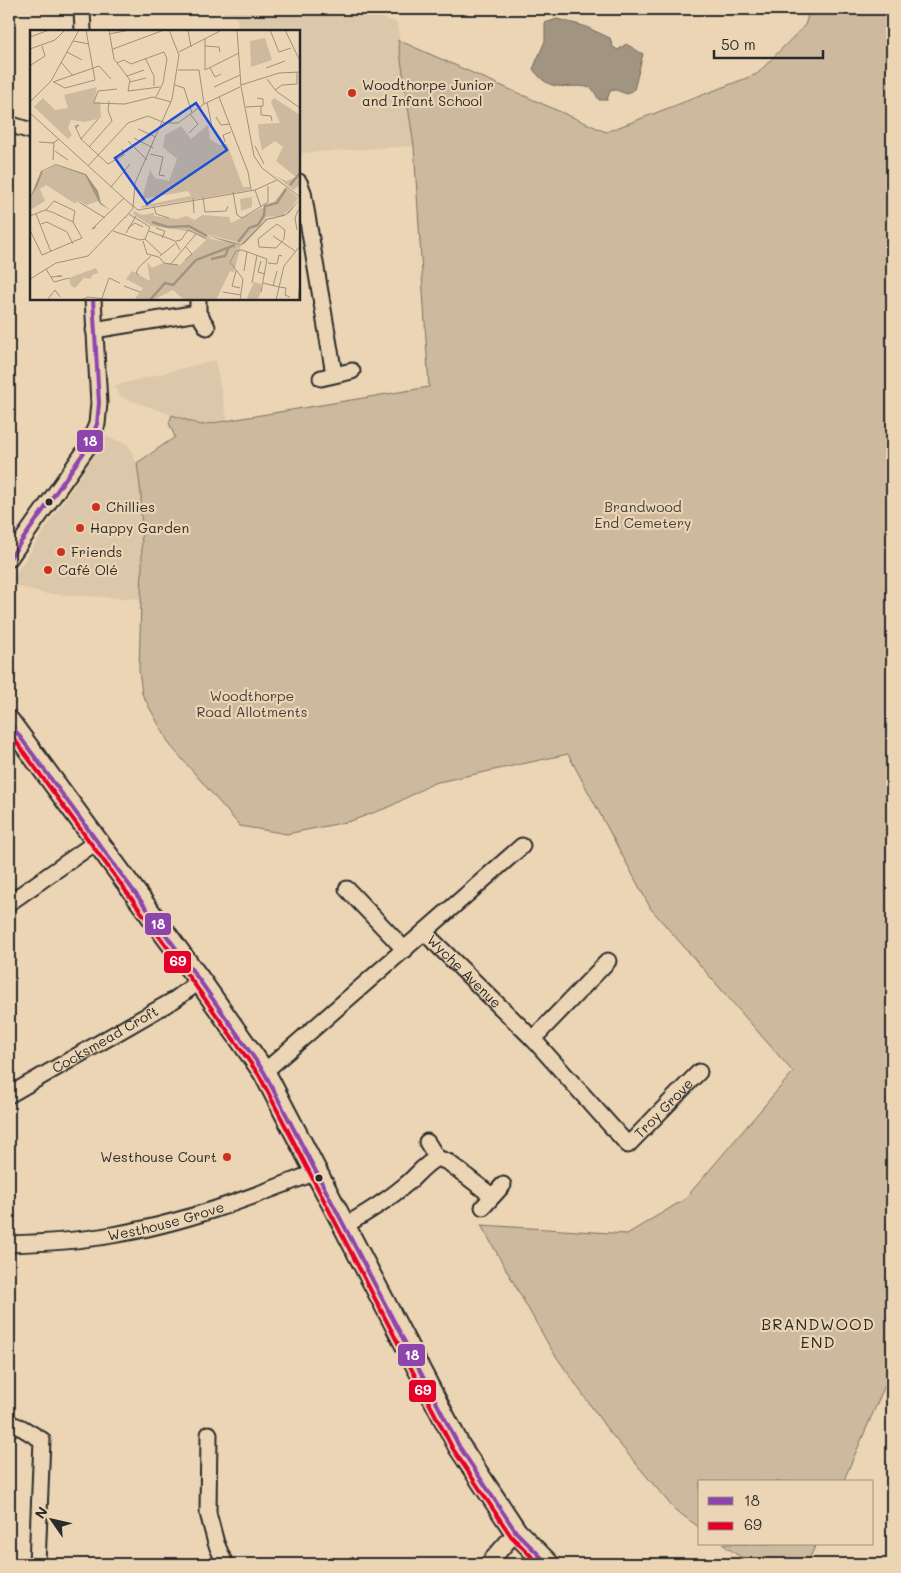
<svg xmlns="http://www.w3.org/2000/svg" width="901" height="1573" font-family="Mali,sans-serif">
<rect width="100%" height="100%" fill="#ebd5b4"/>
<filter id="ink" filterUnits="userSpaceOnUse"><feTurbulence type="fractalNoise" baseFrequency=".02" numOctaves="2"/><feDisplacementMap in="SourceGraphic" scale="10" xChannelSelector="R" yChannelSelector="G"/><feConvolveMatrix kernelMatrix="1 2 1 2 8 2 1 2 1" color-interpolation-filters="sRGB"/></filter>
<g filter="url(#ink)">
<path fill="#dbc7a9" d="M225 9H358L397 23 414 146 299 153V31H238L237 18 224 14Z
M215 360 227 419 201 425 121 397 114 386Z
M106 437 128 444 137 463 141 494V599L47 594 9 584Z"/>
<path fill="#ccb99e" stroke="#7c7264" d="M810 9H892V1369L843 1482H700V1528L674 1509 607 1429 551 1349 481 1225 627 1234 685 1199 793 1072 651 909 568 754 434 783 389 807 351 821 287 834 240 826 170 745 142 694 139 670 142 566 141 494 137 463 175 437 169 423 172 415 201 425 429 387 414 146 398 40 606 132 757 74 805 25Z
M722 1544H816L807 1564H750Z"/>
<path fill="#a19480" stroke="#726a5e" d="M557 19 584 26 610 38 613 47 618 50 626 44 643 54 634 90 627 94 616 90 610 91 607 100H599L592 88C566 82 552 96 533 69L545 41V23Z"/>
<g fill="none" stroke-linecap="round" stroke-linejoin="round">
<defs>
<g id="street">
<path d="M82 9 83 31"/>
<path d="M9 124 31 131"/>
<path d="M299 182 303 192 334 374"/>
<path d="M198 299V313L207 327"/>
<path d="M94 330 198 313"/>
<path d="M321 378 352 371"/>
<path d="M9 559 87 448 97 424 99 403 93 299"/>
<path d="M347 889 405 950"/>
<path d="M9 903 96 842"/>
<path d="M424 932 522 846"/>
<path d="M533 1039 608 961"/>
<path id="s1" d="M264 1072 424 932 533 1039 628 1145 699 1072"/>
<path id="s2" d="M9 1095 174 1000 200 981"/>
<path d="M427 1142 437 1158"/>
<path d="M483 1207 503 1185"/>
<path d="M344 1226C365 1214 385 1202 404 1186 416 1177 423 1165 437 1158L448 1162 492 1196"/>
<path id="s3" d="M9 1244C43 1243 78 1241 112 1235 181 1224 250 1198 316 1172"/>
<path d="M9 1423 22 1428 42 1440 37 1564"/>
<path d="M209 1434 208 1513 216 1543 225 1564"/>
<path d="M488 1564 516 1532"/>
</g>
<path id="secondary" d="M9 722 200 981 264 1072 459 1446 516 1532 548 1564"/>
</defs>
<use href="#street" stroke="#2b2b2b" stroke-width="19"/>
<use href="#secondary" stroke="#2b2b2b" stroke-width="25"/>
<use href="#street" stroke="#ebd5b4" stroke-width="15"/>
<use href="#secondary" stroke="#ebd5b4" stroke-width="21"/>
<defs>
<path id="bus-1" d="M9 559 87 448 97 424 99 403 93 299
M9 722 200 981 264 1072 459 1446 516 1532 548 1564"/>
<path id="bus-2" d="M9 732 195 985 259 1075 453 1449 511 1536 539 1564"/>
</defs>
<use href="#bus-1" stroke="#ebd5b4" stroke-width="8"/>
<use href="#bus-2" stroke="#ebd5b4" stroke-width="8"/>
<use href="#bus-1" stroke="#8e44ad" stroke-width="4"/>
<use href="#bus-2" stroke="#e4002b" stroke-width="4"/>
</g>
</g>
<g fill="#c8321e" stroke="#ebd5b4" stroke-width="2">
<circle cx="352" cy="93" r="5"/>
<circle cx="96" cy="507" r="5"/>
<circle cx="80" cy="528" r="5"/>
<circle cx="61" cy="552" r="5"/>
<circle cx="48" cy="570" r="5"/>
<circle cx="227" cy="1157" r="5"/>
</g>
<g fill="#2b2b2b" stroke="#ebd5b4" stroke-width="2">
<circle cx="49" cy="502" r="4.5"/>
<circle cx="319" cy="1178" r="4.5"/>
</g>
<g text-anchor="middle" stroke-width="4.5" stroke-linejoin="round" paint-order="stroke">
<g font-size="14" fill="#2b2b2b" stroke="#ebd5b4" text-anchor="start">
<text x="362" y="90">Woodthorpe Junior<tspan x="362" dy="16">and Infant School</tspan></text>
<text x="106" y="512">Chillies</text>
<text x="90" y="533">Happy Garden</text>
<text x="71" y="557">Friends</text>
<text x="58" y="575">Café Olé</text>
<text x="217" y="1162" text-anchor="end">Westhouse Court</text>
</g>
<g font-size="14" fill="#43403c" stroke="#ebd5b4">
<text x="643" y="512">Brandwood<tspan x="643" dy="16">End Cemetery</tspan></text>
<text x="252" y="701">Woodthorpe<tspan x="252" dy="16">Road Allotments</tspan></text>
</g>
<g font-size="14" fill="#2b2b2b" stroke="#ebd5b4">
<text dy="5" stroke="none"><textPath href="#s1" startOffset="269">Wyche Avenue</textPath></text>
<text dy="5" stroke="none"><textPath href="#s2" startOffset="111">Cocksmead Croft</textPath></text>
<text dy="5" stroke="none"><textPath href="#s1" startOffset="559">Troy Grove</textPath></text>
<text dy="5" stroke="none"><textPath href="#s3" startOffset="159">Westhouse Grove</textPath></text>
</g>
<g font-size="16" letter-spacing="1" fill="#2b2b2b" stroke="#ebd5b4">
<text x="818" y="1330">BRANDWOOD<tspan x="818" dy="18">END</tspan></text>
</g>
</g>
<g transform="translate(30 30)">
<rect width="270" height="270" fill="#ebd5b4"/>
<path d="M235 8 242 30 221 37 220 11ZM67 57 64 72H70L71 88 55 92 41 90 38 98 42 105 38 109 4 77 13 68 25 80 38 78 34 65ZM244 68 270 85V155L263 160 246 146 256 151 266 147 246 131 253 117 245 111 232 120 229 107 228 94 250 93 241 72ZM178 95 180 109 189 115 197 114 213 157H220V160L112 178 111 176 161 166 158 161 112 169 120 140 125 148 139 151 147 129 133 117 135 105 151 96 161 109ZM26 135 55 144 69 171 56 175 50 171 44 173 16 155 10 159 15 171 0 180V168L11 143ZM256 157 268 168 262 177 253 185 237 187 211 213 175 204 181 209 211 215 204 242 200 241 186 270H154L143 260 123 270H104L113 258 96 249 102 241 120 251 117 232 122 238 133 233 150 235 176 210 164 202 121 196 103 184 104 181 112 185 124 183V186L147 189 156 186 165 190 172 185 199 187 201 193 244 172ZM222 167V177L211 181 210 169ZM66 238 68 243 62 245 61 249 54 248 45 258 41 256 39 248ZM224 252 231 254V262L227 270H220L217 268Z" fill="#ccb99e"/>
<path d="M26 134 56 144 68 161 71 173 80 180 70 174 55 145 26 135 13 141 7 157 0 168 11 141ZM270 169 259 183 254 186 237 190 214 214 211 215 200 213 175 205 211 214 236 189 256 184Z" fill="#a19480"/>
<path fill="none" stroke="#a19480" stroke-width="2.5" d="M260 155 270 143M122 192 138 197 159 196 177 206M208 212 219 198 228 195 234 185 235 176 247 173 256 159M181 229 195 226 199 217M120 270 135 253 143 255 166 230 205 215"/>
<path fill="none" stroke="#9e917d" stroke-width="1" d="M79 0 84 29 100 50 98 61 130 57M158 0 161 17M207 0 211 56 224 126 232 138 270 167M240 0 249 22 261 18M255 0 270 31M79 4 100 0M0 7 19 0M175 9V40L209 23M43 11 59 14M175 16 189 17 190 22M0 19 25 10 35 0M83 19 134 0M37 22 52 30M149 22 192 0M115 28 124 46V56M31 32 43 46M87 33 94 30 101 34 134 22 137 29 133 53 126 67M1 35 15 26 12 16M180 38 185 47 191 44M236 38 255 31M148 40H169M169 40 174 74M97 46 114 40M237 49 246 61 270 78M23 52 69 36 81 49M24 52 35 58 65 50 56 0M100 52 116 48M145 55 154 58 162 83M211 55 249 43 270 42M184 57 210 45M245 60 252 55 267 54V42M189 67 218 142 221 160M0 72 21 51 49 0M64 72 68 61 87 59M177 72 182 97M63 73 95 74 123 67 141 72M231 76V85L241 86 242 91M216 77 233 76V69L227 68M0 83 98 172M186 87 191 95 200 94M46 98 49 95 45 96 51 109 78 134 94 125 92 119M108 99 126 107M159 103 168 94 160 84M104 108 123 118M51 109 68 89M98 111 117 130M9 112 23 113 29 109M195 112 193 105 201 102M225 116 234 134M59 117 82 91 78 80 79 71M25 121 38 130M120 124 133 127 129 145 135 146M23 130 24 112M58 136 98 93 118 86 135 93H148L174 74 210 57M81 157 100 134M225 160 231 177M203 162 207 185 212 188 238 172V156M173 167 175 182 196 181 198 176M163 168 164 183M49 172 75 188M98 172 108 180 225 160 247 150M124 176 126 184 139 188M16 180 24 171 45 181 43 192M6 184 21 222M0 186 15 180 22 182 43 192 52 208 12 225 0 200M95 188 103 178 105 153 142 69 149 25 139 0M11 194 17 192 37 202 43 214M247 194 255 200 254 209 246 218 229 217 228 209ZM66 197 62 199 94 168M98 198 105 193 113 197M126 198 135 201 132 208M267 200 265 188 268 180M83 201 110 210 115 209 120 197 99 184M119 201 145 211 150 220M96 203 106 186M243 206 265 221M115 209 132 225M113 211 117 224 129 227M146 211 151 210 158 200 175 208M155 216 162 224 155 230M130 226 145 214M129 227 134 233 148 235M231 231 228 242 235 244M238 233 247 234 249 225 252 226M140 235 166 204M16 239 24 252 39 248M206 241 202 256 210 258M214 241 217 222M109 245 106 243 109 237 121 226M21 247 32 246H27M0 249 26 233 58 226 95 187M222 253 227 225M233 253 249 257M94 256 110 262M243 256 247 241M249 257 256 258 255 265 260 267M193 262 211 265M72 268 79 248 90 253M17 270 25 260 30 267M51 270 58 267 83 270M210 270 213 249 200 232 206 221 212 220 237 229 231 262M246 270 254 236 270 216M268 270 270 252"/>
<path fill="#1d4ed8" fill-opacity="0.15" stroke="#1d4ed8" stroke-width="2.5" d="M166 73 197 120 117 174 85 128Z"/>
<rect width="270" height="270" fill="none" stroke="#2b2b2b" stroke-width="2.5"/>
</g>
<g stroke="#ebd5b4" stroke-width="2">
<rect x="76" y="429" width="28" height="24" rx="5" fill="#8e44ad"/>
<rect x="144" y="912" width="28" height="24" rx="5" fill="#8e44ad"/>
<rect x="163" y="950" width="29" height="24" rx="5" fill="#e4002b"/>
<rect x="397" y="1343" width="29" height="24" rx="5" fill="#8e44ad"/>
<rect x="408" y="1379" width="29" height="24" rx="5" fill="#e4002b"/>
</g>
<g font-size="14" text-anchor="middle" font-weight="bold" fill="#fff">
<text x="90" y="446">18</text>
<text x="158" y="929">18</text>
<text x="178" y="966">69</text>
<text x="412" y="1360">18</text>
<text x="423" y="1395">69</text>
</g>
<rect width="901" height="1573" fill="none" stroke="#ebd5b4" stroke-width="30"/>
<rect x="15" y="15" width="871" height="1543" fill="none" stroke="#2b2b2b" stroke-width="2" filter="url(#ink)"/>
<rect x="698" y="1480" width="175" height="65" fill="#ebd5b4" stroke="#9e917d"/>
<rect x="708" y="1497" width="25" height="8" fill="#8e44ad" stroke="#9e917d"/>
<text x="744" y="1506" font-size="15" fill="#2b2b2b">18</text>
<rect x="708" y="1522" width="25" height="8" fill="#e4002b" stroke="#9e917d"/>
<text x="744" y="1530" font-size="15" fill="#2b2b2b">69</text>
<g transform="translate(52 1520) rotate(304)" stroke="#ebd5b4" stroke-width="4" paint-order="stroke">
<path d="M0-4L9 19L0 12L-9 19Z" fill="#2b2b2b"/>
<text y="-8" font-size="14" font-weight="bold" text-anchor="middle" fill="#2b2b2b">N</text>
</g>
<path d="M714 50v8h109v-8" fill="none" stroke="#2b2b2b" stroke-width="2.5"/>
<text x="721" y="50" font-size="15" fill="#2b2b2b" stroke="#ebd5b4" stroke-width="4" paint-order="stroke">50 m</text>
</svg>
